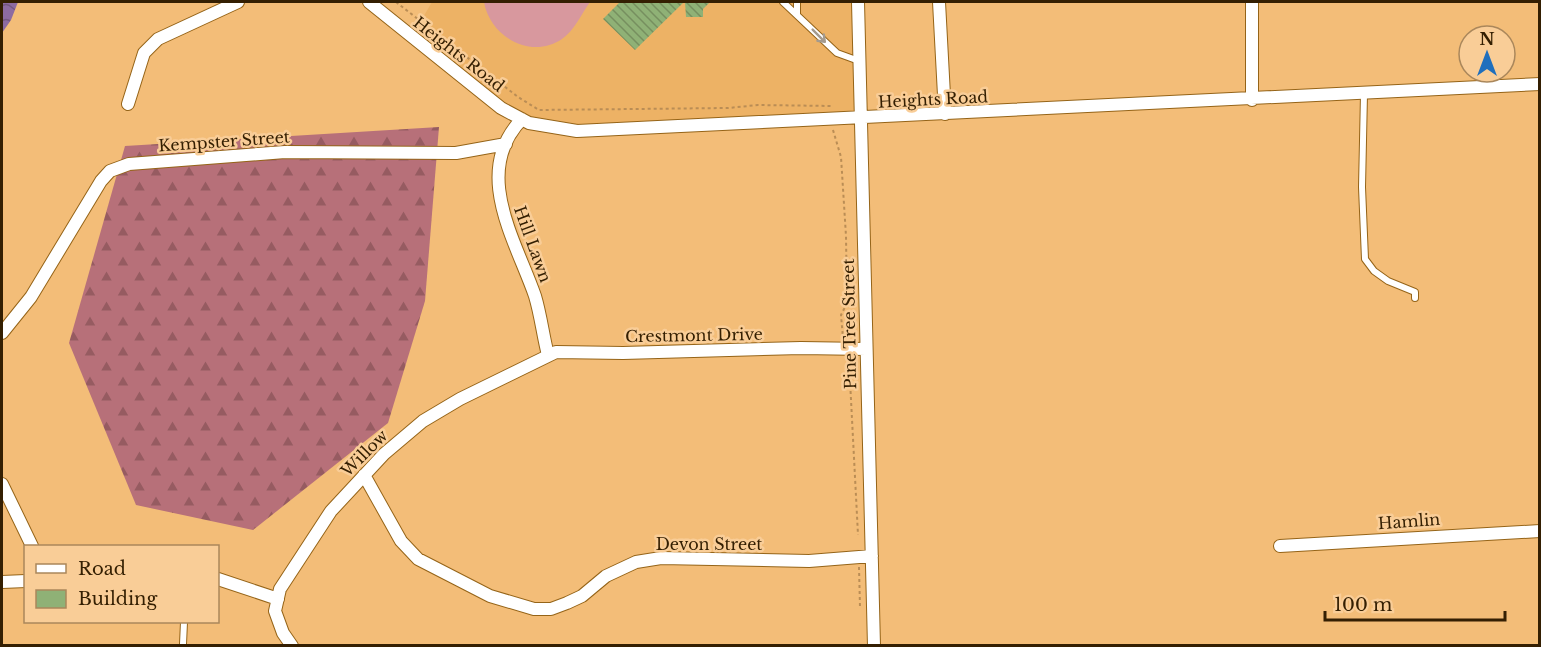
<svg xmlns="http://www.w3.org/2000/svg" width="1541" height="647" font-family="'Libre Baskerville',serif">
<defs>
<pattern id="forest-firs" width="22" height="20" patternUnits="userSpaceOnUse" patternTransform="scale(1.5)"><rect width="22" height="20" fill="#b77079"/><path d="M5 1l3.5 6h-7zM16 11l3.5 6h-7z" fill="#965b61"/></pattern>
<pattern id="water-waves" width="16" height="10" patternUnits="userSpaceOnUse" patternTransform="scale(1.5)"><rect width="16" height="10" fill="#8d6ba1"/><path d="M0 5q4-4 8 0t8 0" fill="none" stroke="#745781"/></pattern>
<pattern id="building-back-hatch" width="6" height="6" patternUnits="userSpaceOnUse" patternTransform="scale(1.5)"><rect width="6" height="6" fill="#8fb176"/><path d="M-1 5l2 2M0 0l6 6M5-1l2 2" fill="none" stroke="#768f5f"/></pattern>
</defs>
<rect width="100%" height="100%" fill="#f3bd78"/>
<path fill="#edb265" d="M432 2H853L856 114 564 125 533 120 505 106 415 31Z"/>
<path fill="#d8989e" d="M484 2H590C582 13 574 31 562 39 531 60 490 37 484 2Z"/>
<path fill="url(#forest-firs)" d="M439 127 425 301 388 423 253 530 136 505 69 343 125 146Z"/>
<path fill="url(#water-waves)" d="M2 2H18L11 20 2 33Z"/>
<path fill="url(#building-back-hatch)" d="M620 2H684L635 50 603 19Z
M685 2H710L703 9V17H686Z"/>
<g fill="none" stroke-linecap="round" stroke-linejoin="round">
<defs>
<path id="service" d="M783 2 837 53 859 61
M797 2V14
M1364 94 1362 187 1365 259 1374 271 1388 281 1415 292V298
M183 644 184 622"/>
<path id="minor" d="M369 2 501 108 529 123 577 131 1540 84
M858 2 874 646
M939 2 945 114
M1252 2V100
M128 104 144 53 158 39 238 2
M522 119C471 172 516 241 535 296 541 316 543 336 548 355
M2 333 31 297 101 181 110 171 129 164 285 152 456 153 506 144
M364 475 401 541 418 559 490 596 534 609H551L567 603 582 596 606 576 636 562 661 558 809 561 872 556
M2 484 32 546
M1280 546 1540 531
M218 579 278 599
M2 582 26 581
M292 646 283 633 275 611 280 589 331 511 384 454 423 421 460 399 556 352 623 353 801 348 866 349"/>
</defs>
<use href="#service" stroke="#956418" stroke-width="8"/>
<use href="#minor" stroke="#956418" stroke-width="14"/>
<path stroke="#ba8d55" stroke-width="2" stroke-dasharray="3 3" stroke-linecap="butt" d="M396 2 518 97 539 110 728 108 758 105 833 106
M833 130 841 157 846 236 847 303 841 315 843 338
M849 361 858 535
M859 567 860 607"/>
<use href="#service" stroke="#fff" stroke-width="6"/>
<use href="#minor" stroke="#fff" stroke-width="12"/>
</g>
<defs><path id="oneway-shaft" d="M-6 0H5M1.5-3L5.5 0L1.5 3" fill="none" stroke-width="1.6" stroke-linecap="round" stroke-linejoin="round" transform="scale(1.5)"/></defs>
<use stroke="#a49a8d" href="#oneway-shaft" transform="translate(819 36) rotate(45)"/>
<g text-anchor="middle" stroke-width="5" stroke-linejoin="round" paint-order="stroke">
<g font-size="16" fill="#341f02" stroke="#f9cd97">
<text transform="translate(459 54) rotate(38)" y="6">Heights Road</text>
<text transform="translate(933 99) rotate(-3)" y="6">Heights Road</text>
<text transform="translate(224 141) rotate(-4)" y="6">Kempster Street</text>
<text transform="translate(533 244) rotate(70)" y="6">Hill Lawn</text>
<text transform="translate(849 324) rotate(-91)" y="6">Pine Tree Street</text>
<text transform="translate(694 335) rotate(-1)" y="6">Crestmont Drive</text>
<text transform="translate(364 453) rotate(-45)" y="6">Willow</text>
<text transform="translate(1409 521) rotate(-4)" y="6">Hamlin</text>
<text x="709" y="550">Devon Street</text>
</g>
</g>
<rect width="1541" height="647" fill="none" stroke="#341f02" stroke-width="6"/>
<rect x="24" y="545" width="195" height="78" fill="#f9cd97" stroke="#aa875b" stroke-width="1.5"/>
<rect x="36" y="564" width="30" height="9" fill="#ffffff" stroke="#aa875b" stroke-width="1.5"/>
<text x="78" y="575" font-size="18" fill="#341f02">Road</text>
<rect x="36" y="590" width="30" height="18" fill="#8fb176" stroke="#aa875b" stroke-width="1.5"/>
<text x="78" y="605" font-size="18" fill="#341f02">Building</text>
<g transform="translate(1487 54)"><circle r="28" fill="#f9cd97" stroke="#aa875b" stroke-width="1.5"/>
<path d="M0-4.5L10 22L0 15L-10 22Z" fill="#1f6fbd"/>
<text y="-9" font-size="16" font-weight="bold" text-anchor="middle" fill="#341f02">N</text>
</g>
<path d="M1325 611v9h180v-9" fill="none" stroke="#341f02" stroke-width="3"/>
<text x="1334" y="611" font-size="18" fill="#341f02" stroke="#f9cd97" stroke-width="4.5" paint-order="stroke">100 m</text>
</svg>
